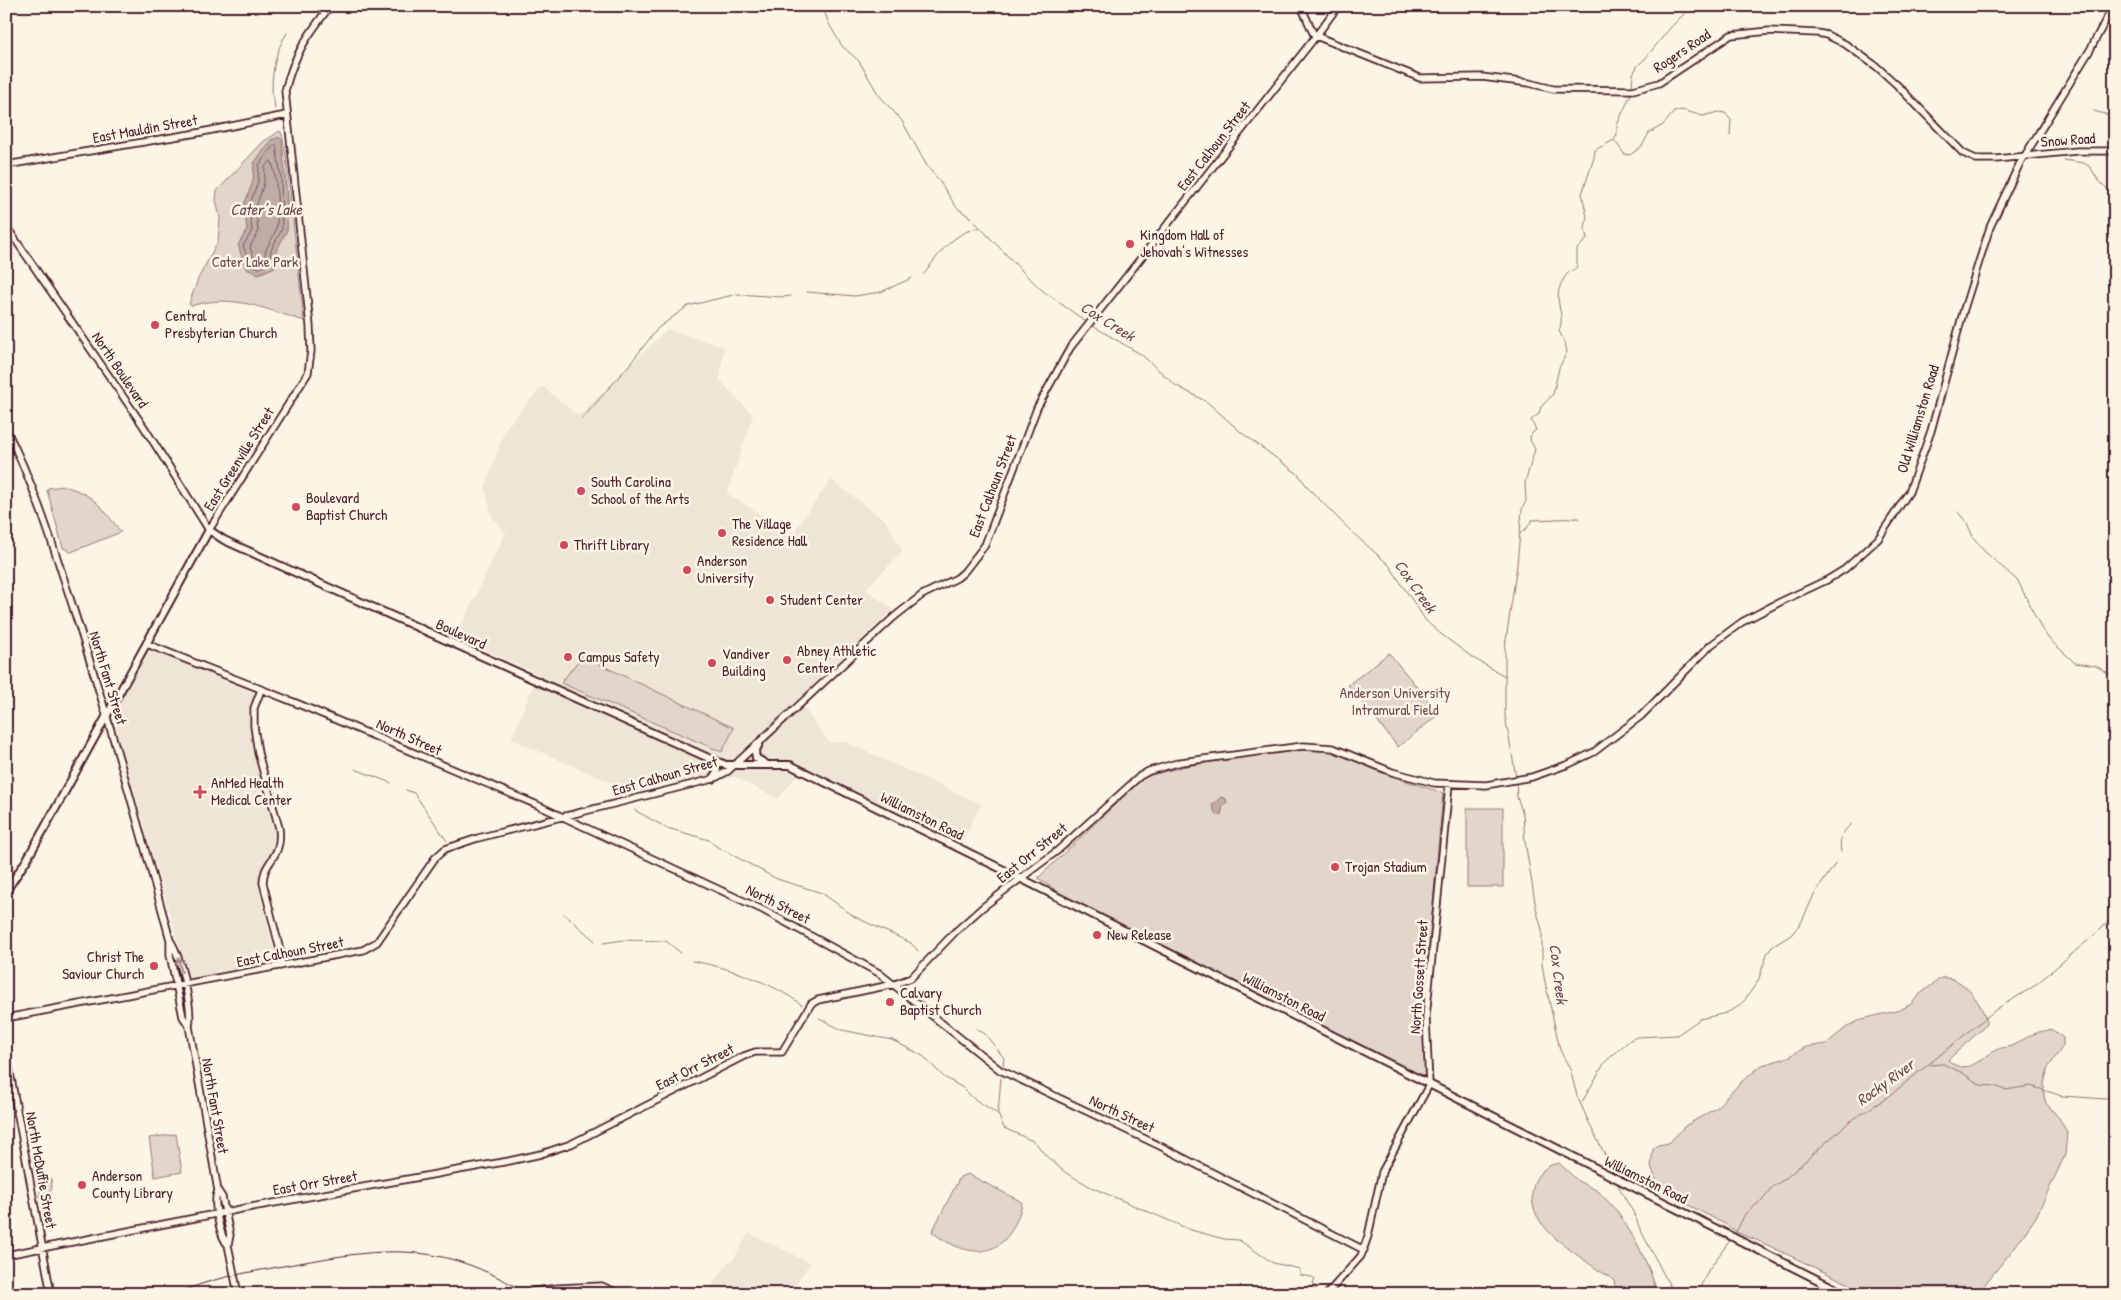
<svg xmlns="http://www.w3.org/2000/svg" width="2121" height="1300" font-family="'Patrick Hand',sans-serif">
<rect width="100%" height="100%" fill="#fcf5e5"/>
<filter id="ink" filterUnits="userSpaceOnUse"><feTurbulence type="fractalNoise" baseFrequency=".02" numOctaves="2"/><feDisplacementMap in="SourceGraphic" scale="10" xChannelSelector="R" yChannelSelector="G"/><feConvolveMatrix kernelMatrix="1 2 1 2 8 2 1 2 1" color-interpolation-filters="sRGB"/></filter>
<g filter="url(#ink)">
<path fill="#eee5d7" d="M667 329 724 347 720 380 753 415 727 493 792 534 831 480 885 520 903 551 866 589 893 610 798 700 829 742H846L981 804 961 845 804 767 778 799 735 777 660 784H614L511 739 538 674 456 637 506 532 492 518 485 488 505 429 542 386 579 416Z
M150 650 255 693 249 708 250 726 276 840 275 848 263 864 258 886 277 963 187 980 181 953 113 719 114 712 147 652Z
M749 1233 810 1263 789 1294H706L729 1261 733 1260Z"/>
<path fill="#e2d5ca" stroke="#967a7a" d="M280 131 282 134 286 156 304 321C265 309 232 293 191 306L189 304 198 279 218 241 220 218 216 200 217 191 263 142Z
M63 486C95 494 102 508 121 532L71 552 63 548 47 490 48 488Z
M1389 653 1439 714 1398 747 1348 685Z
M582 656 734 728 722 752 561 683Z
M1325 748 1385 774 1443 793 1423 1013 1429 1085 1081 908 1038 878 1144 777 1186 766 1286 750Z
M1467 808H1503V887H1467Z
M1941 978C1963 975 1980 1002 1986 1019V1024L1983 1028 1948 1060C1965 1077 1982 1058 1996 1050 2001 1047 2006 1048 2011 1046 2026 1039 2049 1020 2063 1038V1046L2048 1068 2044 1084V1097L2046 1103 2059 1118 2067 1132 2065 1155 2036 1217 2015 1247 1977 1294H1870L1864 1291 1761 1242 1738 1233 1725 1224 1663 1192 1659 1189 1651 1166 1653 1149 1658 1145 1669 1143 1685 1126 1716 1108 1740 1083 1762 1065 1786 1058 1806 1047 1826 1044 1847 1027 1862 1019 1900 1010 1911 1004 1920 994Z
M176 1134 182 1172 155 1177 149 1138Z
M1559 1163 1578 1181 1598 1191 1618 1212 1637 1243 1650 1271 1656 1289 1660 1294H1617L1614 1281 1609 1276C1599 1272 1589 1263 1580 1257 1555 1239 1522 1216 1535 1181 1539 1172 1549 1164 1559 1163Z
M968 1174 1022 1202C1021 1211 1017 1220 1013 1228 993 1263 960 1253 932 1232L960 1177Z
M51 1178 52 1186 51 1191 39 1197 43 1179Z"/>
<path fill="#c0aca5" stroke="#917474" d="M279 137 282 140 288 210 287 230 276 252 275 267 259 274 246 269 238 245 247 230 244 205 253 181 254 163 271 140Z
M1221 797 1226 799 1227 803 1223 806 1221 815H1216L1212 805Z"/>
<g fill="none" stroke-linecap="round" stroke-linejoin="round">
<path stroke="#79575c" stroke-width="1" d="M276 145 281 178 282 229 271 250 270 263 259 268 250 264 243 246 252 231 249 206 258 182 259 165 273 146Z
M271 161C277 170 279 217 276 229 273 240 266 245 264 258L258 261 254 259 250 247 258 232 256 207 264 183 265 167Z"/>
<path stroke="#917474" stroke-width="1" d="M822 6 830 26 842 46 859 61 878 94 902 121 927 166 940 182 957 208 970 217 1025 274 1043 291 1088 323
M307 10 310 6
M1632 87 1633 74 1638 65 1644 60 1671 27 1692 6
M275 109C275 102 272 96 272 90 272 70 276 49 287 33
M2094 111 2115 117
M1615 141 1624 154 1630 155 1642 146 1649 133 1663 125 1674 112 1682 110 1703 116 1718 112 1725 113 1731 120 1730 136
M2064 160 2084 163 2090 167 2099 181 2115 196
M924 274C939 254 953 232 979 228
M807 292 855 296 881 292 912 278
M1091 325 1142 355 1175 385 1207 402 1242 433 1298 474 1309 489 1353 533 1389 565 1426 621 1441 634 1473 658 1505 676
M582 419 630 364 658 328 688 306 737 294 782 297 791 296
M1958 512 1967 523 1973 537 1984 551 2018 581 2041 628 2049 639 2075 663 2096 666 2115 677
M1519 534 1527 528 1532 520 1579 518
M355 769 391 783
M1516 777 1505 716V647L1517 565 1522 509 1526 501 1525 483 1535 449 1530 440 1531 434 1536 430 1531 420 1539 414 1541 407 1553 394 1559 368 1567 352 1565 343 1559 331C1567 311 1549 300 1565 277 1567 272 1573 271 1577 267V249L1587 239 1585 229 1587 217 1582 194 1594 158 1595 150 1614 140 1617 134V125L1631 94
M1516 781 1517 797 1523 814 1525 841 1536 908 1542 930V964L1544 977 1560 1050 1570 1069 1577 1096 1591 1127 1615 1175
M406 790 414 793 447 841
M634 810 667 828 709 840 716 846 777 879 822 893 855 917 911 943 918 951
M1841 852C1839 839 1841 834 1851 824
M564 914 595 941
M603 943 624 940 666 941 681 953
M692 961C728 967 774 983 802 1005
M819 1018 842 1030 892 1040 923 1056 944 1077 963 1088 973 1098 998 1114 1004 1128 1035 1142 1046 1156 1066 1173 1093 1188 1191 1230 1224 1239 1239 1240 1273 1263 1300 1269V1275L1312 1277 1315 1280 1313 1283 1318 1294
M976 1028 985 1034 1004 1058 1003 1065
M1930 1065 1943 1064 1963 1073 1980 1085 1995 1086 2005 1090 2031 1086 2062 1096 2106 1099 2115 1098
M1582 1102 1605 1062 1630 1040 1637 1037 1677 1035 1700 1019 1726 1013 1736 1008 1744 1001 1758 981 1767 954 1772 947 1791 935 1801 923 1814 895 1835 864
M998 1113 1001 1078
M1617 1181C1622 1198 1635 1210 1639 1227L1674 1294
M1734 1236 1745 1214 1762 1200 1772 1187 1785 1179 1849 1122 1888 1097 1998 1008 2033 987 2099 931 2115 915
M1697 1294 1709 1269 1731 1239"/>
<defs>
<path id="secondary" d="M1301 6 1313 33 1316 36 1420 78 1482 77 1529 83 1553 89 1633 90 1659 83 1731 35 1769 31 1817 33 1827 35 1845 44 1876 66 1897 85 1963 153 1976 159H1996L2077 151H2115
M6 165 197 133 286 115
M6 226 144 427 209 530 308 373 311 351 310 326 285 91C294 54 308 35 330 6
M6 429C37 490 56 555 77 620 111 726 141 833 170 940 180 954 193 1009 189 1026L218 1191 222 1197 230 1235 228 1245 238 1294
M147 644 296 703 535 804 763 910 879 973 1000 1070 1160 1146 1364 1250
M261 690 254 708V726L258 753 279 828C283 859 263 860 263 883L280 950 281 966
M170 940V955L183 1017 189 1026
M6 1018 363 950 377 942 435 858 445 849 478 838 713 779 728 771 894 617 922 595 957 578 964 572 985 545 1037 408 1070 348 1316 36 1338 6
M6 1051 51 1294
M218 1191C212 1201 220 1237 228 1245
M6 1255 246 1208 509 1161 541 1154 571 1144 744 1056 755 1052H782L811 1004 818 1000 895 984 911 978 955 932 983 907 1057 851 1140 776 1149 771 1181 762 1303 746 1333 748 1392 772 1434 783 1486 785 1532 777 1569 764 1594 752 1641 716 1711 645 1742 622 1780 602 1827 580 1845 569 1878 539 1909 492 1931 431 1964 309 1990 227 2019 165 2090 50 2113 6
M513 1294 558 1288 602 1286 620 1294
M1327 1294 1361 1256 1368 1236 1382 1172 1429 1085 1426 1017 1449 785"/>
<path id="primary" d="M760 742 755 752 756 758 766 764
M713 779 717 771 714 761
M6 891 26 861 58 804 209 530 224 540 292 571 713 760 726 765H790L1022 879 1846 1294"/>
</defs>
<use href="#secondary" stroke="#4a1f2b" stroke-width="9"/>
<use href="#primary" stroke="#4a1f2b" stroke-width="10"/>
<use href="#secondary" stroke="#fcf5e5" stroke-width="5.5"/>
<use href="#primary" stroke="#fcf5e5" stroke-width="6"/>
<path stroke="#4a1f2b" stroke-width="1" d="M176 1294C210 1278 246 1273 283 1266 382 1248 437 1238 528 1294"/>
</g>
<defs><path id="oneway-shaft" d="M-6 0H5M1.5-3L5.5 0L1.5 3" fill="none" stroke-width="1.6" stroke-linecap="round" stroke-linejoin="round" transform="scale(1.25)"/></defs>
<use stroke="#a38a88" href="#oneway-shaft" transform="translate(180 965) rotate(-103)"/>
</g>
<g fill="#d1495b" stroke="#fcf5e5" stroke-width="2">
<circle cx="1130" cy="244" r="5"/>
<circle cx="155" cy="325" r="5"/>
<circle cx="581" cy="491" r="5"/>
<circle cx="296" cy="507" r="5"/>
<circle cx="722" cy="533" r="5"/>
<circle cx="564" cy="545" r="5"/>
<circle cx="687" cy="570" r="5"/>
<circle cx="770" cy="600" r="5"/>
<circle cx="568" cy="657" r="5"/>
<circle cx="787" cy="660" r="5"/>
<circle cx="712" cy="663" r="5"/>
<path d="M197.5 784.5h5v5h5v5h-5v5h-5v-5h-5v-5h5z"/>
<circle cx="1335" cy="867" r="5"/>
<circle cx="1097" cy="935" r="5"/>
<circle cx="154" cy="966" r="5"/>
<circle cx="890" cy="1002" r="5"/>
<circle cx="82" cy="1185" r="5"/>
</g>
<g text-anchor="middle" stroke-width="5" stroke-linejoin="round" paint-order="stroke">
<g font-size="15" fill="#4a1f2b" stroke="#fcf5e5">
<text transform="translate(1682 51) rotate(-34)" y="5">Rogers Road</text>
<text transform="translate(145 129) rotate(-10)" y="5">East Mauldin Street</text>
<text transform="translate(2068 140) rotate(-4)" y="5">Snow Road</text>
<text transform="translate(1214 146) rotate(-52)" y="5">East Calhoun Street</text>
<text transform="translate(120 370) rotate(56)" y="5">North Boulevard</text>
<text transform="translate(1918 419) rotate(-73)" y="5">Old Williamston Road</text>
<text transform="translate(239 459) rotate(-58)" y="5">East Greenville Street</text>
<text transform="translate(993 486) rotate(-69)" y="5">East Calhoun Street</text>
<text transform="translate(461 634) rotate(24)" y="5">Boulevard</text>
<text transform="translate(108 678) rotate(73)" y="5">North Fant Street</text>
<text transform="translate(409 737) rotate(24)" y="5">North Street</text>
<text transform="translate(665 776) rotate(-16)" y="5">East Calhoun Street</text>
<text transform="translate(922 816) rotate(26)" y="5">Williamston Road</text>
<text transform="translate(1032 853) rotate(-39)" y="5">East Orr Street</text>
<text transform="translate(778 904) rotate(27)" y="5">North Street</text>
<text transform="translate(290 952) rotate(-11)" y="5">East Calhoun Street</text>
<text transform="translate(1419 977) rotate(-86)" y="5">North Gossett Street</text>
<text transform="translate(1284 997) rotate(27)" y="5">Williamston Road</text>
<text transform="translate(695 1067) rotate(-27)" y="5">East Orr Street</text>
<text transform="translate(215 1106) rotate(80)" y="5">North Fant Street</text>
<text transform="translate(1122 1114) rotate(25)" y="5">North Street</text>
<text transform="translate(41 1170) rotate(80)" y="5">North McDuffie Street</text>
<text transform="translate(1646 1180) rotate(26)" y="5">Williamston Road</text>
<text transform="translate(315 1183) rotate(-10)" y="5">East Orr Street</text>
</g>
<g font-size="15" fill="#4a1f2b" stroke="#fcf5e5" text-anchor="start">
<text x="1140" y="240">Kingdom Hall of<tspan x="1140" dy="17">Jehovah’s Witnesses</tspan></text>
<text x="165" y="321">Central<tspan x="165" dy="17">Presbyterian Church</tspan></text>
<text x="591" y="487">South Carolina<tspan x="591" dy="17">School of the Arts</tspan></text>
<text x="306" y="503">Boulevard<tspan x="306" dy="17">Baptist Church</tspan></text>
<text x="732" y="529">The Village<tspan x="732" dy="17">Residence Hall</tspan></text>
<text x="574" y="550">Thrift Library</text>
<text x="697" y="566">Anderson<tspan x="697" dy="17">University</tspan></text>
<text x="780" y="605">Student Center</text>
<text x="797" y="656">Abney Athletic<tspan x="797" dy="17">Center</tspan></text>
<text x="722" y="659">Vandiver<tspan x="722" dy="17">Building</tspan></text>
<text x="578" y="662">Campus Safety</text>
<text x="211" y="788">AnMed Health<tspan x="211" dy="17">Medical Center</tspan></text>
<text x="1345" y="872">Trojan Stadium</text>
<text x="1107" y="940">New Release</text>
<text x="144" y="962" text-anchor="end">Christ The<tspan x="144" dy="17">Saviour Church</tspan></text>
<text x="900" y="998">Calvary<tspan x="900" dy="17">Baptist Church</tspan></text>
<text x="92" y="1181">Anderson<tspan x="92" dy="17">County Library</tspan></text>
</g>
<g font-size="15" fill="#704c53" stroke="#fcf5e5">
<text x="255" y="267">Cater Lake Park</text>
<text x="1395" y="698">Anderson University<tspan x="1395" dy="17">Intramural Field</tspan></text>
</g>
<g font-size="16" font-style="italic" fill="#6d4950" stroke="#fcf5e5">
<text x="266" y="215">Cater’s Lake</text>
<text transform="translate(1108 321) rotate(32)" y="6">Cox Creek</text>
<text transform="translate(1416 586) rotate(55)" y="6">Cox Creek</text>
<text transform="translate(1559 974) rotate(83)" y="6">Cox Creek</text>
<text transform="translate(1885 1082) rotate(-36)" y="6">Rocky River</text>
</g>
</g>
<rect width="2121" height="1300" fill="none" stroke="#fcf5e5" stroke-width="25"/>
<rect x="12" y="12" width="2096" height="1275" fill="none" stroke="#4a1f2b" stroke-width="2" filter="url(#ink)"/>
</svg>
